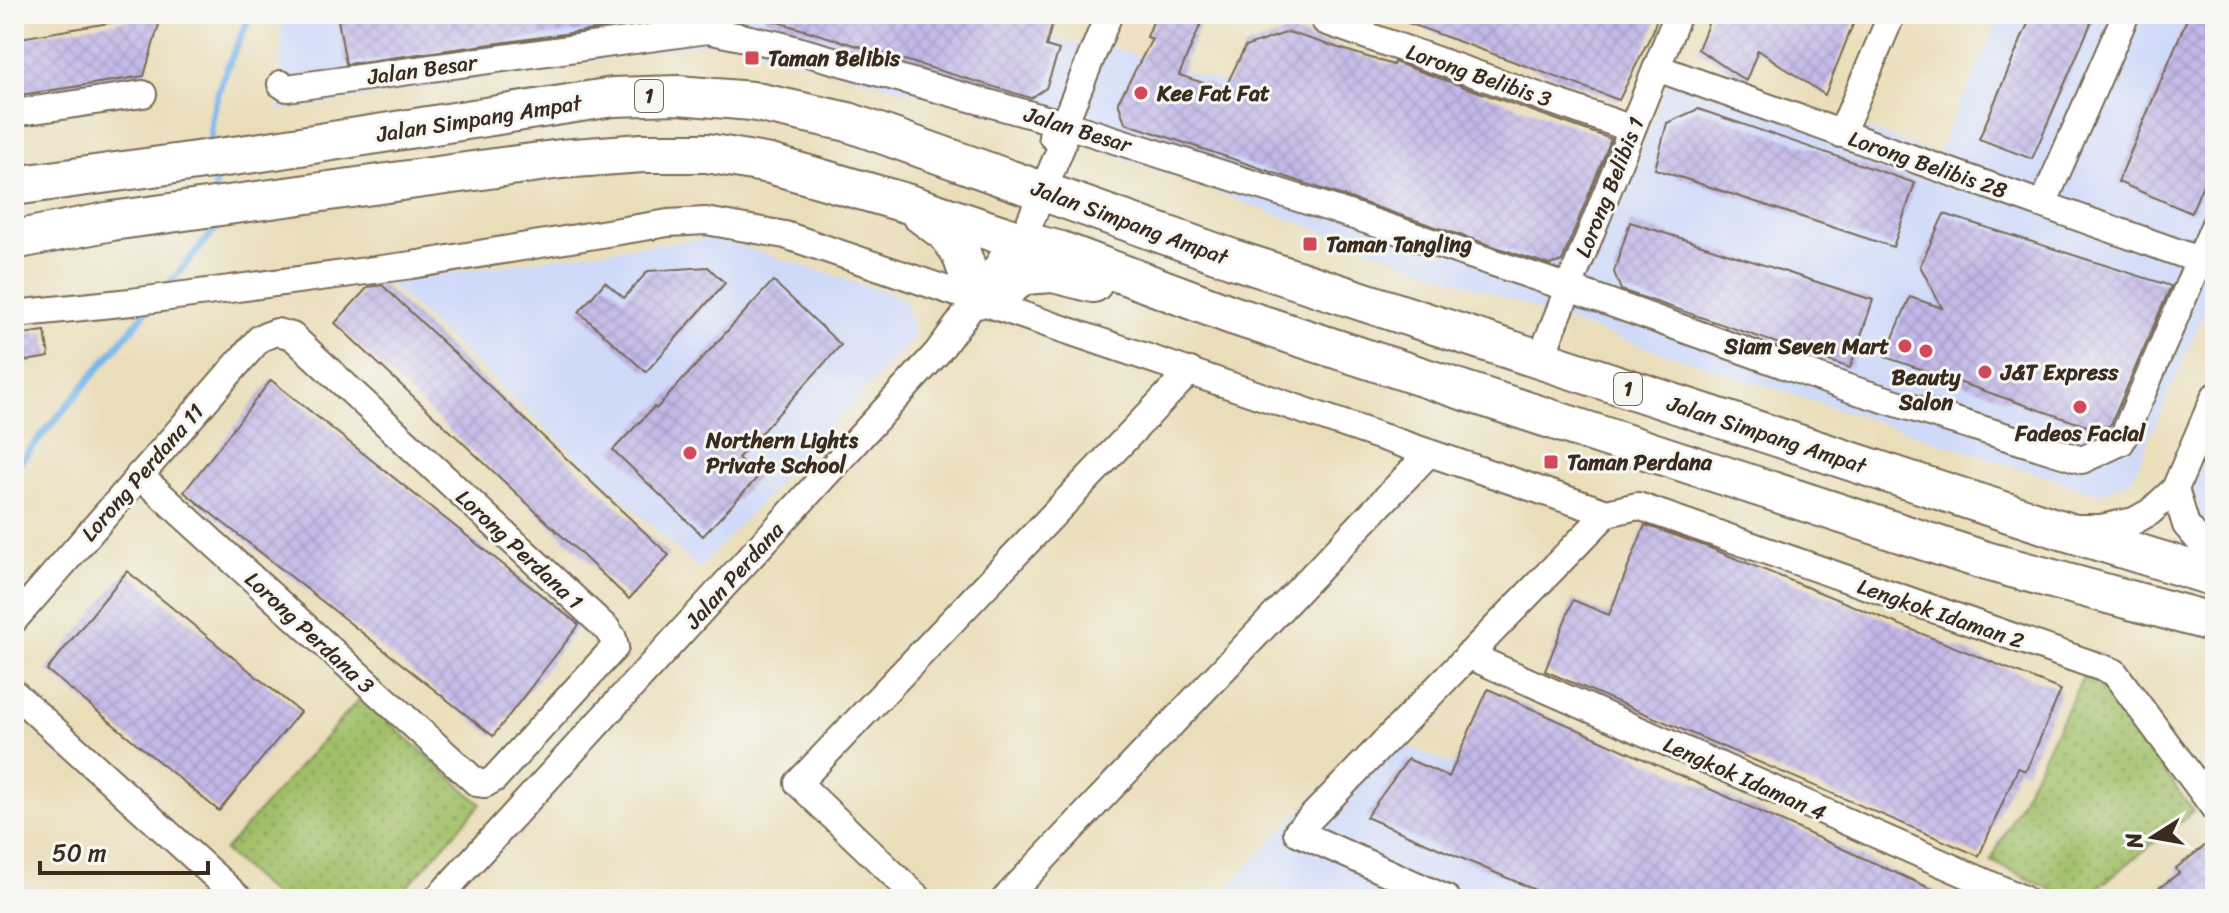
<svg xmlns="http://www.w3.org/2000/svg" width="2229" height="913" font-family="Sriracha,sans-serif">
<defs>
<pattern id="park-dots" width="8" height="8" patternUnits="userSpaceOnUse" patternTransform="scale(2)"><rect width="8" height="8" fill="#a0bf67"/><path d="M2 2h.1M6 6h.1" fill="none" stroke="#849b54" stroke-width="1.8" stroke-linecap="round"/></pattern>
<pattern id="building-cross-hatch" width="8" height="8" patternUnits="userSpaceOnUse" patternTransform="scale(2)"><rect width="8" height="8" fill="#c3b8e8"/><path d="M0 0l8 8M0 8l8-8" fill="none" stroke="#a89ec7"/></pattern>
</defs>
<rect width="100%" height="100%" fill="#f6f6f2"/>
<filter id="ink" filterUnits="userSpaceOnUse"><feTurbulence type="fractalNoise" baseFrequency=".0125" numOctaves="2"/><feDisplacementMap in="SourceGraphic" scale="16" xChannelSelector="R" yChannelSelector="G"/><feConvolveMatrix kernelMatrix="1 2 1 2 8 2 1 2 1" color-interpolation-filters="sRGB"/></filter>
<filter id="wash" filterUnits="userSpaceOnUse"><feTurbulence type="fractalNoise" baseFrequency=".006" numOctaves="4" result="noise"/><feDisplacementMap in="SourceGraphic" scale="32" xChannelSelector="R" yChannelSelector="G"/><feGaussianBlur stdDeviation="1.8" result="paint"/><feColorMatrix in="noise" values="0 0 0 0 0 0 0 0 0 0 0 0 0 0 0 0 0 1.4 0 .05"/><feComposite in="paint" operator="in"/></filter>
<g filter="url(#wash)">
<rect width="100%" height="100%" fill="#eadeba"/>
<path fill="#cfdaf9" d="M283 14H965L1074 44 1110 47 1619 209 1677 58 1937 155 2002 14H2215V287L2132 479 2099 494 1575 324 1038 127 721 40 278 111Z
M715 238 904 298 914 337 699 569 387 282 630 247Z
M2215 435V525L2203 521 2190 493Z
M1374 732 1772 899H1217Z"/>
<path fill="url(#park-dots)" stroke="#6e7442" stroke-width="2" d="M2088 667 2193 811 2084 899H2071L1991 861Z
M361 697 481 804 396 899H278L224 851Z"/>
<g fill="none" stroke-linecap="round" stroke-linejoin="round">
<path stroke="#77b6ea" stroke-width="7" d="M211 148C207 101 233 56 251 14
M213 168 216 196
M165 289 218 226 217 216
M14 469 150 307"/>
</g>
<g id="blocks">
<path fill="url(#building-cross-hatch)" d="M162 14 144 76 14 96V39Z
M337 14H605L607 28 346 64Z
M764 14H1055L1046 46 1059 50 1046 88 1031 98 764 18Z
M1156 14H1205L1179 75 1224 90 1245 47 1288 32 1393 65 1394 62 1611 139 1562 261 1550 265 1125 123 1118 102 1152 39 1147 37Z
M1390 14H1658L1653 31 1619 100 1389 16Z
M1712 14H1857L1825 95 1758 50 1746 81 1698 49Z
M2032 14H2095L2032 159 1979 139Z
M2189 14H2215V156L2191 213 2118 182Z
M1698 109 1915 183 1893 247 1655 169 1667 123Z
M1944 214 2171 286 2111 424 2101 431 1885 357 1910 297 1942 308 1920 266Z
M1630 222 1873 300 1850 368 1621 290 1614 272Z
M708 267 725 283 646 372 579 312 605 282 624 298 648 271Z
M773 281 841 345 738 458 758 477 703 536 613 450 654 407 656 409Z
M382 285 669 555 629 599 335 323 368 287Z
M45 331 49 357 20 362 16 335Z
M271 380 579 625 493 736 184 492Z
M1645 525 1705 546 2061 690 2026 771 2018 768 1979 856 1545 671 1573 600 1609 615Z
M127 571 300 712 219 811 47 670Z
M1488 689 1954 899H1556L1366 817 1408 759 1449 777Z
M2215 838V899H2144L2179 873 2176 868Z"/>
</g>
</g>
<g filter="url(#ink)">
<use href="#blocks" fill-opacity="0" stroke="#786955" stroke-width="2"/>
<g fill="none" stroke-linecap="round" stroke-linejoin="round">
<defs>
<path id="minor" d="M1322 14 1325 21 1632 129
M1657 68 2199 260
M281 84 287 88 707 30 779 45 1064 124 1333 209 1569 288 1851 389 2082 460 2121 442 2215 224
M14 113 143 94
M1841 134 1892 14
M1052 136 1064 124 1109 14
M2043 204 2126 14
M14 314 131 302 412 265 668 223 706 221 785 235 1607 513
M1540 360 1678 14
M2175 489 2186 525 2215 559
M1607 513 1638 506 2114 672 2215 809
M2080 528H2101L2134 521 2150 512 2175 489 2215 396
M14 620 260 338 277 332 292 336 607 629 613 638 615 647 494 779 485 784 477 783 139 475
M1468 655 2023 899
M14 693 240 899
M437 899 937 353 977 299 1014 239 1027 229 1062 145 1064 124
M919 899 798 783 1190 371
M1005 899 1429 453
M1447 899 1297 832 1607 513"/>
<path id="highway" d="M14 186 262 152 613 97 678 95 752 101 848 122 1233 259 2052 527 2215 577
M920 213 948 234 961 253 977 299 1005 289 1024 275 1053 273 1093 283
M14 240 112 221 561 159 642 153H707L770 164 909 204 1014 239 1061 251 1232 315 1986 561 2215 623"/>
</defs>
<use href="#minor" stroke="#786955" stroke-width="30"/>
<use href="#highway" stroke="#786955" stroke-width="42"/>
<use href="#minor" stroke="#fff" stroke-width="26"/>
<use href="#highway" stroke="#fff" stroke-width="38"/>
</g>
</g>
<g fill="#d1495b" stroke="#f6f6f2" stroke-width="3">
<rect x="744" y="50" width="16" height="16" rx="4"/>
<circle cx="1141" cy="93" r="8"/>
<rect x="1302" y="236" width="16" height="16" rx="4"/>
<circle cx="1905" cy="346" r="8"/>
<circle cx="1926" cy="351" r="8"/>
<circle cx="1985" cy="372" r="8"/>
<circle cx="2080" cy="407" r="8"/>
<circle cx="690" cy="453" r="8"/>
<rect x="1543" y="454" width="16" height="16" rx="4"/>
</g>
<g text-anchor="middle" stroke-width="6" stroke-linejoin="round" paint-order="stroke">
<g fill="#f6f6f2" stroke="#73675e" stroke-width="2">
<rect x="635" y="80" width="28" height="32" rx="6"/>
<rect x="1614" y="373" width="28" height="32" rx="6"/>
</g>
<g font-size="20" font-weight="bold" fill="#3b2a1e">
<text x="649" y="103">1</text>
<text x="1628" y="396">1</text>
</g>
<g font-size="22" font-weight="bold" fill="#3b2a1e" stroke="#f6f6f2" text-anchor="start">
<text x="768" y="66">Taman Belibis</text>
<text x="1157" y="101">Kee Fat Fat</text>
<text x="1326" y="252">Taman Tangling</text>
<text x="1889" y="354" text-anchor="end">Siam Seven Mart</text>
<text x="2001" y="380">J&amp;T Express</text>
<text x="1926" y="385" text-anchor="middle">Beauty<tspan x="1926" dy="25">Salon</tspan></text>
<text x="2080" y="441" text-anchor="middle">Fadeos Facial</text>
<text x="706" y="448">Northern Lights<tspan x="706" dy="25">Private School</tspan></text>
<text x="1567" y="470">Taman Perdana</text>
</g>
<g font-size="22" fill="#3b2a1e" stroke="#f6f6f2">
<text transform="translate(422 69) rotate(-8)" y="8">Jalan Besar</text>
<text transform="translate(1479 75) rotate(19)" y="8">Lorong Belibis 3</text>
<text transform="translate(479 118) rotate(-9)" y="8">Jalan Simpang Ampat</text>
<text transform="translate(1078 129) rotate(17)" y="8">Jalan Besar</text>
<text transform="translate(1928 164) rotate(19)" y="8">Lorong Belibis 28</text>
<text transform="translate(1609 187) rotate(-68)" y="8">Lorong Belibis 1</text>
<text transform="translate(1130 222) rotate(20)" y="8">Jalan Simpang Ampat</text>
<text transform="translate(1767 434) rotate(18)" y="8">Jalan Simpang Ampat</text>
<text transform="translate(142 472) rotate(-49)" y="8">Lorong Perdana 11</text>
<text transform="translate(520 549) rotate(43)" y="8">Lorong Perdana 1</text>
<text transform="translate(734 575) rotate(-48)" y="8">Jalan Perdana</text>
<text transform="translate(1941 613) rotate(19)" y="8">Lengkok Idaman 2</text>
<text transform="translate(310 632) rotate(43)" y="8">Lorong Perdana 3</text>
<text transform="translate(1745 778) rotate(24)" y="8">Lengkok Idaman 4</text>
</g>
</g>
<rect width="2229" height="913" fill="none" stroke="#f6f6f2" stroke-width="48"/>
<g transform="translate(2153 837) rotate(259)" stroke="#f6f6f2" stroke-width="6" paint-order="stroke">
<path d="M0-6L14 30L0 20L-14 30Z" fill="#3b2a1e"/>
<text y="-12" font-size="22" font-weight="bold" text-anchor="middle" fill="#3b2a1e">N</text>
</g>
<path d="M40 861v12h168v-12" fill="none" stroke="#3b2a1e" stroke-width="4"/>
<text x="52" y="861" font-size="24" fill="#3b2a1e" stroke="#f6f6f2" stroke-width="6" paint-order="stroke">50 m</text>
</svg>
